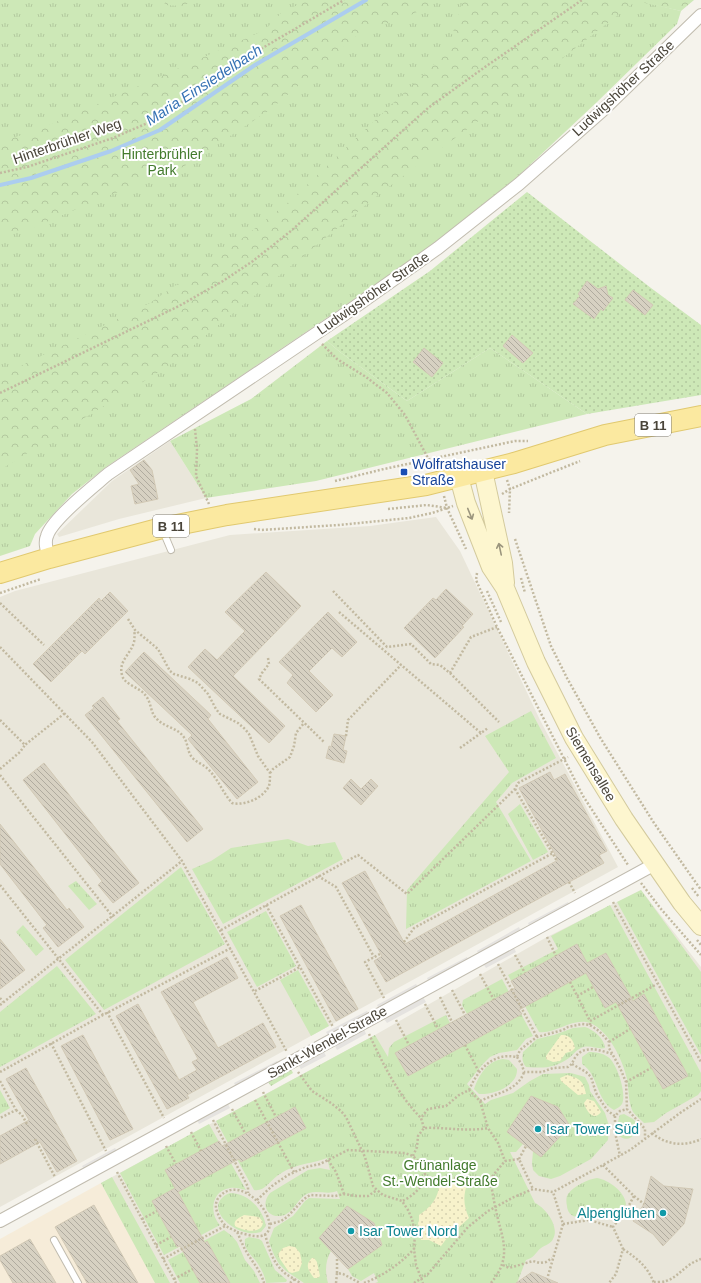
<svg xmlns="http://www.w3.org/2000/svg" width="701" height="1283" font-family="Helvetica,sans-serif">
<defs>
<pattern id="grass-tufts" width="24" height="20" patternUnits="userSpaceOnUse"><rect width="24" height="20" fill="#cde8b7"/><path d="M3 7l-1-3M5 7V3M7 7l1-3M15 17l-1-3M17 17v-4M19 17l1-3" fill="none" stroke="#b2c89e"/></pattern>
<pattern id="forest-crowns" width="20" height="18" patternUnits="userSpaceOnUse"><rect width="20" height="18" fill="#cde8b7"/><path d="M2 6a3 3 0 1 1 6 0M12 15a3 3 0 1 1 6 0" fill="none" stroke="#b2c89e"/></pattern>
<pattern id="sand-dots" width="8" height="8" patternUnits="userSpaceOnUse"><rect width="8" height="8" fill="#f7f2cb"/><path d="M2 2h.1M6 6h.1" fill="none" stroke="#d5d1af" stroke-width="1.8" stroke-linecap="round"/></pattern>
<pattern id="garden-dots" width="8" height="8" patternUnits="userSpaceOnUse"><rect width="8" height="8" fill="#cde8b7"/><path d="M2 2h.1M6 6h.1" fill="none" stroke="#b2c89e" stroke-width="1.8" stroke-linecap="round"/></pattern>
<pattern id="building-back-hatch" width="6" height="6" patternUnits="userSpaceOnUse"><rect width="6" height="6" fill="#d7d1c2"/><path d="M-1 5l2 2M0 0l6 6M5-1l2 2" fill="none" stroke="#b0ab9f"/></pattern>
</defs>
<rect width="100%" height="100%" fill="#f5f3ec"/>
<path fill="#e9e6da" d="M170 441 206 498 119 519 59 537 57 534 112 481Z
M436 517 460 551 540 720 618 867 0 1207V597L15 591 230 535 370 526Z
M641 890 701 967V1283H156L101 1183 375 1035 547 937Z"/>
<path fill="#f6ecd9" d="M101 1183 156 1283H0V1239Z"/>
<path fill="url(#grass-tufts)" d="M0 0H636L681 11 677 24 597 102 516 178 434 244 337 311 106 467 72 494 35 534 30 546 0 556Z
M327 341 340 352 407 401 490 348 587 414 316 481 206 498 170 441 251 399Z
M531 711 556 758 512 783 496 802 531 861 406 929 407 890 509 772 485 736Z
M520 804 548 852 533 860 508 814Z
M288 839 308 846 335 842 343 859 223 924 192 869 211 861 231 848Z
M181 867 225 944 104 1010 65 960Z
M76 881 97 904 89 910 68 886Z
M641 890 701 972V1055L617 902Z
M610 905 701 1073V1091L698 1095 666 1113 654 1122 644 1123C641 1120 636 1116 633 1112 628 1102 629 1090 627 1079 623 1060 607 1026 586 1022 569 1020 555 1034 539 1032L508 975 558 949 551 936Z
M266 911 296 966 257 987 227 932Z
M23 925 44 949 36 956 16 932Z
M57 966 96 1014 0 1067V1012Z
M298 970 329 1026 311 1036 280 980Z
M502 979 533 1036 526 1039 517 1050 499 1053 490 1057 482 1065 467 1084 485 1104 491 1100 513 1093 530 1081 543 1074 571 1073 585 1077 589 1085 590 1091 605 1113 609 1126 608 1140 591 1159 560 1176 551 1179 539 1176 533 1170 532 1163 533 1151 523 1144 516 1152H510L535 1203C546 1208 560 1227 553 1239 551 1244 545 1245 541 1248 535 1253 534 1258 526 1260L517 1283H375L378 1282 374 1273 361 1281 352 1276 348 1269 382 1244 374 1223 347 1207 319 1238 331 1251C325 1261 325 1272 328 1283H304L286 1271 279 1264 274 1255 270 1245 269 1241 274 1228 293 1216 305 1201 309 1198 340 1199 337 1191C328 1195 318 1190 309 1193 297 1197 294 1215 280 1216 266 1217 261 1203 270 1193L308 1170 320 1168 330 1170 327 1158C308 1165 295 1163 277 1176 270 1181 264 1192 254 1190L216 1121 375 1035 388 1057 389 1048 394 1042 446 1015 450 1023 467 1014 462 1005 463 1000Z
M585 1027C594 1030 604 1038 605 1048 598 1050 589 1044 581 1048 576 1050 573 1055 569 1058 553 1069 544 1068 526 1067 522 1062 522 1058 523 1052L537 1039 554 1035 573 1028Z
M589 1052C595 1052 603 1053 608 1057 617 1063 627 1094 622 1104 620 1107 617 1108 614 1110 596 1101 599 1075 582 1064V1057Z
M503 1059 509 1060 517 1069C518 1086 493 1095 479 1094L474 1089C479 1075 487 1061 503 1059Z
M291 1069 293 1073 271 1086 268 1082Z
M0 1090 10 1108 0 1114Z
M624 1114 633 1119 637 1123 636 1133C630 1139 627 1141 619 1136 618 1129 617 1121 620 1115Z
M209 1124 246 1190C240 1189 236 1187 230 1188 211 1191 209 1213 220 1225L164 1255 120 1173Z
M112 1177 170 1283H155L101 1183Z
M597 1178C609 1180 625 1192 626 1204 621 1212 613 1218 603 1217 599 1216 595 1214 591 1214 585 1215 578 1218 573 1216 569 1214 567 1209 567 1206 566 1202 566 1197 568 1194 574 1186 588 1179 597 1178Z
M230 1193C248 1193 263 1209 266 1226L261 1232C238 1240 198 1206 230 1193Z
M224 1230 232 1236 237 1242 245 1260 254 1271 260 1283H180L168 1260Z
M249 1237 259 1239 262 1241 275 1270 287 1280 286 1282 266 1283C265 1277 262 1270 258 1264 253 1256 243 1250 245 1239Z"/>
<path fill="url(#forest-crowns)" d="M166 0H195L182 6 164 5Z
M309 0H440L411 15 360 33 271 109 183 167 100 199 30 229 0 233V143L66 118 265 30 282 12Z
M463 0H694L681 11 636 1 537 78 383 191 167 367 0 470V376L150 303 231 247 290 201 447 52Z"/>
<path fill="url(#sand-dots)" d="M561 1035C569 1034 574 1040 575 1048L572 1051 566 1053 560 1061 553 1062 546 1059V1056Z
M567 1075C579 1078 584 1081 586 1094L578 1095 561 1081 560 1078Z
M587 1099 594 1101 601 1112C594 1122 586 1111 584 1103Z
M462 1181 468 1182C463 1194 463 1205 469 1218L447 1238 441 1246 429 1240H421L418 1223 419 1221V1215C430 1208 440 1197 439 1182Z
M244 1215 259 1217 263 1222C262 1235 243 1231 235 1226 233 1220 239 1218 244 1215Z
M289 1246 295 1247 300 1253 302 1263 299 1271 292 1273 289 1272 280 1259 278 1254 283 1248Z
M312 1258H314L317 1262 320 1276 318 1278H314C309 1271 304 1265 312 1258Z"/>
<path fill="url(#garden-dots)" d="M527 192 651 288 701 325V395L587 414 490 348 407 401 340 352 327 341 430 271Z"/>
<path fill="#e5e3e0" d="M568 902 570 906 530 928 528 923Z
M519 927 521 932 479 955 477 951Z
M514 948 516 952 486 968 484 965Z
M467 957 469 961 429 983 427 978Z
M416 984 419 988 379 1009 377 1005Z
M423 997 426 1002 387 1023 384 1019Z
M367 1011 369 1015 329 1037 326 1032Z
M364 1029 366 1034 337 1050 335 1046Z
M324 1052 326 1056 301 1069 299 1066Z
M277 1061 279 1064 236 1087 234 1083Z
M228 1104 230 1108 199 1124 197 1120Z
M115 1148 118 1152 84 1169 82 1166Z"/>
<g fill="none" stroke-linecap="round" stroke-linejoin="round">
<path stroke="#accdef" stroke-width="4" d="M0 185 31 178 111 151 160 130 255 65 366 0"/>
</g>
<path fill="url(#building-back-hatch)" stroke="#d2c9b5" d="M587 281 598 289 606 286 608 295 613 298 603 311 601 309 594 319 573 304 580 296 578 294Z
M633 290 653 305 645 315 625 300Z
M512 335 533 353 523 363 503 346Z
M424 348 443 363 432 377 413 362Z
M144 460 152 470 158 499 135 504 131 486 139 484 130 470Z
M266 572 301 606 233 676 285 726 269 743 188 667 205 649 217 660 245 631 225 612Z
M446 589 473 614 462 626 464 627 435 658 404 628 433 598 436 600Z
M110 592 128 611 85 654 82 651 51 682 33 664 99 598 101 601Z
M328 612 357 642 342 657 332 648 309 671 333 695 316 712 287 683 293 675 279 662Z
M144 652 211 715 208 719 258 782 237 799 188 739 192 735 125 672Z
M103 697 120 719 117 721 203 829 187 842 85 715 94 708 92 706Z
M334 734 346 736 343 750 347 751 344 763 326 758 329 746 331 747Z
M44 763 139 883 113 903 98 885 102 881 23 780Z
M550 772 554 780 565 774 607 851 599 855 604 863 386 982 374 961 382 956 342 883 365 871 405 944 558 860 519 788Z
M351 779 361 789 371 779 378 786 361 805 343 788Z
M0 824 67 910 69 908 84 927 58 947 43 928 47 925 0 864Z
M301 905 358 1009 336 1021 280 916Z
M0 939 25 970 0 989Z
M577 944 587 963 606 953 633 1001 644 994 688 1076 663 1089 616 1002 605 1008 586 973 519 1010 522 1014 408 1076 395 1053 515 988 511 981Z
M227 957 238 978 193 1002 218 1048 263 1023 276 1047 187 1095 189 1098 167 1109 116 1016 138 1004 179 1080 197 1070 192 1062 198 1059 161 992Z
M83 1035 133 1129 110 1140 61 1046Z
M26 1068 77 1161 57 1172 40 1142 0 1164V1136L29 1120 6 1079Z
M531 1096 558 1107 570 1126 541 1157 507 1132Z
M295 1107 306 1128 241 1162 239 1159 178 1192 205 1243 207 1241 230 1283H200L180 1246 177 1247 152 1201 175 1188 165 1170 219 1141 222 1146Z
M651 1176 664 1186 693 1189 684 1224 663 1246 653 1234 633 1221 644 1204Z
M94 1205 138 1283H87L55 1227Z
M347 1206 374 1223 382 1245 348 1269 319 1238Z
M30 1239 56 1283H13L0 1260V1256Z
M532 1272 558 1283H516Z"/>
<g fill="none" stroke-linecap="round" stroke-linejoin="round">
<defs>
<path id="service" d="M163 531 171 550
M54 1240 78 1283"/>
<path id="minor" d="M49 558C47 551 44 543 47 536 52 519 93 487 108 474L342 316 438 248 519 184 603 110 701 15
M0 1221 655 864"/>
<path id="secondary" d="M483 471 503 563 505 583
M459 477 466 503 491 567 505 588 536 662 574 738 624 819 682 903 701 926"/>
<path id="primary" d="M0 573 49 558 162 528 227 515 426 485 514 463 605 435 701 416"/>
</defs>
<use href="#service" stroke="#c1bcaf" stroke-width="8"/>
<use href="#minor" stroke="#c1bcaf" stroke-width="14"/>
<use href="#secondary" stroke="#d3ca9d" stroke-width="20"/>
<use href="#primary" stroke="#e1c96f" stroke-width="22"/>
<path stroke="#c2b9a0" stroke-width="2.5" stroke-dasharray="2 2" stroke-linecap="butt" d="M0 173 27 167 113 138 157 119 249 56 344 0
M322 344 337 359 366 377 387 393 405 415 429 460
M0 393 179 306 223 281 253 261 292 230 428 108 485 67 582 0
M195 429 197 449 196 476 209 504
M507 480 510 489 509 513
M335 481 384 469 515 441H528
M502 494 510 489 580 461
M444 496 447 508 466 549
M388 509 427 505 447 508
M254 529 261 530 339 525 409 518 432 513 453 506
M515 539 551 646 567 678 601 739 654 823 701 890
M477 573 476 580 497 627 583 796 628 865
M521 578 525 593
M333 591 387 647 411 644 431 664 440 665 450 673 471 637 497 627
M487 591 501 622
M0 593 41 579
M0 603 44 645
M339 612 481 733 488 728
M128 619 135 630 158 649 170 671 174 674 190 679 198 683 208 694 216 709 220 714 238 723 245 729 249 734 258 756 270 773C270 778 270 782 269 786 263 798 245 806 232 803 223 793 218 779 208 769 203 764 195 762 191 756 187 750 188 742 183 736 177 728 165 727 158 720 150 714 152 704 146 696 140 687 124 685 122 675 118 661 131 654 134 642 135 638 134 634 135 630
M0 647 92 742 182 861 287 1052
M268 658 269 664 262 673 259 679 324 742
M450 673 499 722
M0 720 25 745 65 713
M346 736 348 720 401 665
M460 748 481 733
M0 769 20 752 25 745
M270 773 273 769 290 757 294 746 296 733 304 723
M0 775 113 917
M515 789 557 861
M318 876 336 887 374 957
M569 882 575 893
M641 883 661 909 701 955
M0 885 103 1015
M692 888 699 897
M613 902 701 1062
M266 905 333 1027
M221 930 358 855 407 894 515 789 518 783 568 757
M547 937 556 956
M697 940 701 945
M404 942 414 928 553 853
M380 954 365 962 384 998
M515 955 525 973
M498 964 537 1037
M480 974 494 1000
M570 982 590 1021
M452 990 465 1015
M255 991 300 967
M577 996 593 987
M440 997 452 1022
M0 998 3 1002
M425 1004 438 1029
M0 1005 182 861
M107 1012 164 1118
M396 1020 409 1045
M590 1025V1021L657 984
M369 1034C383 1064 398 1095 421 1118
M609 1042 630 1029
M51 1043 106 1151
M465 1045 479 1072
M517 1057 522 1065 524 1072H542L553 1068 568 1067C573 1064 573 1060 576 1056 585 1045 600 1050 612 1054
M572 1064 586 1072 591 1077 596 1093 603 1104 608 1111 615 1116 620 1111 627 1109
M0 1072 103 1015 231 948
M298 1072 312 1091 331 1103 341 1111 346 1117 365 1157 373 1186 377 1190 383 1195 402 1201 408 1210 412 1219 415 1233 414 1249 416 1265 423 1283
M0 1081 16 1110 0 1118
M626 1082 651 1068
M469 1090C478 1070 492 1052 517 1057L520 1050 526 1045 537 1037 563 1030 568 1027 582 1024 590 1025 599 1031 609 1042V1048L620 1068 626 1082 627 1109 645 1129V1138
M263 1092 276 1117
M255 1100 294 1172
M480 1101C496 1093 518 1091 524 1072
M232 1109 245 1133
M16 1110 22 1115 28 1126
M615 1116V1132L620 1156
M213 1120 248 1187V1193
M424 1128 421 1118 428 1109 446 1106 459 1095 469 1090 480 1101 488 1128
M191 1132 201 1151
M652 1133C666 1145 685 1147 701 1139
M35 1139 55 1177
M166 1146 176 1164
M413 1156 417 1147 418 1136 424 1128C446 1127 467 1132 488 1128L498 1143 505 1161
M519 1159 526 1146
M328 1160 336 1172 344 1194
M603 1165 634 1196 627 1209 613 1227 623 1249 616 1274 609 1283
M117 1172 176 1283
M426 1178C448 1176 469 1180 490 1179
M634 1196 644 1204
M257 1200 272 1186 288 1175 306 1167 320 1164 348 1150 405 1153 413 1156 420 1163 424 1170 426 1178C421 1188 412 1197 402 1201
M142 1219 157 1211
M270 1224 281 1221 287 1217 304 1199 310 1195 335 1196 344 1194 356 1196H368L377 1190
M563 1224 589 1220 613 1227
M237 1232C244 1234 254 1237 261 1236 288 1230 244 1169 219 1197 215 1202 215 1208 218 1214 220 1220 224 1225 229 1228 231 1229 235 1230 237 1232 239 1235 240 1240 242 1243 248 1258 260 1268 264 1283
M265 1234C269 1249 273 1264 286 1274 290 1277 295 1279 300 1283
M156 1245 171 1237
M623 1249C638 1259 647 1266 654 1283
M163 1259 225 1226
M503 1265 509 1268 533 1261 540 1263 546 1262 552 1258
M337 1273V1257
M548 1276 563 1224 553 1192
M174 1279 193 1269
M654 1282C657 1282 663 1282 666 1281 679 1277 685 1264 701 1259
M290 1283 295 1279
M336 1283 337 1273 343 1274 360 1283
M364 1283C383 1276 400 1264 414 1249
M414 1283 428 1274 468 1227 488 1211 514 1197 533 1189 553 1192 603 1165 630 1150 680 1113 701 1099
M491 1283C514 1255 501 1237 495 1206 493 1197 492 1188 490 1179L505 1161 519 1159 533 1189"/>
<use href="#service" stroke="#fff" stroke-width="6"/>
<use href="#minor" stroke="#fff" stroke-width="12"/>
<use href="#secondary" stroke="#fdf6cf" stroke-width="18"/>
<use href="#primary" stroke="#fbe9a0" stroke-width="20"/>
</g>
<defs><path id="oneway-shaft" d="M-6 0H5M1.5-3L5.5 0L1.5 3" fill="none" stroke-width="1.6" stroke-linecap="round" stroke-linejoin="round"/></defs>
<g stroke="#9b957d">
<use href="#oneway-shaft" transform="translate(470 514) rotate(68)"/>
<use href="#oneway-shaft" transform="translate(500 549) rotate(-102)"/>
</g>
<rect fill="#1a4fb4" stroke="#fff" stroke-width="1.5" x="400" y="468" width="8" height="8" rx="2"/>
<g fill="#0f9aa8" stroke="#fff" stroke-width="1.5">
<circle cx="538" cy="1129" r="4"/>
<circle cx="663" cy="1213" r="4"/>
<circle cx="351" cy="1231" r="4"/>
</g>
<g text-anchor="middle" stroke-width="4" stroke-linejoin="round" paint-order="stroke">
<g fill="#fff" stroke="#807d75" stroke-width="1">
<rect x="635" y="414" width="36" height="22" rx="3"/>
<rect x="153" y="515" width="36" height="22" rx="3"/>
</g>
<g font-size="13" font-weight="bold" fill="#4a453a">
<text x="653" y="430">B 11</text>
<text x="171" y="531">B 11</text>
</g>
<g font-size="14" fill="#4a453a" stroke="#fff">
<text transform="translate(623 88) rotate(-43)" y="5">Ludwigshöher Straße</text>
<text transform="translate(67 141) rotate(-19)" y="5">Hinterbrühler Weg</text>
<text transform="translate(373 293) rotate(-35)" y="5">Ludwigshöher Straße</text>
<text transform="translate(591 764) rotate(59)" y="5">Siemensallee</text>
<text transform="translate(327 1042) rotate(-29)" y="5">Sankt-Wendel-Straße</text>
</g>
<g font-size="14" fill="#437b2d" stroke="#fff">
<text x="162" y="159">Hinterbrühler<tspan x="162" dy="16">Park</tspan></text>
<text x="440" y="1170">Grünanlage<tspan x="440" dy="16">St.-Wendel-Straße</tspan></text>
</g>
<g font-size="14" fill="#164399" stroke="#fff" text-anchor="start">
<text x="412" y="469">Wolfratshauser<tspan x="412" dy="16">Straße</tspan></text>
</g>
<g font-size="14" fill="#0d838f" stroke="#fff" text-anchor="start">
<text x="546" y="1134">Isar Tower Süd</text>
<text x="655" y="1218" text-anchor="end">Alpenglühen</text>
<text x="359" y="1236">Isar Tower Nord</text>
</g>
<g font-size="15" font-style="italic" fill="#3572b4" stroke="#fff">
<text transform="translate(204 85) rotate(-33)" y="5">Maria Einsiedelbach</text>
</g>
</g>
</svg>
